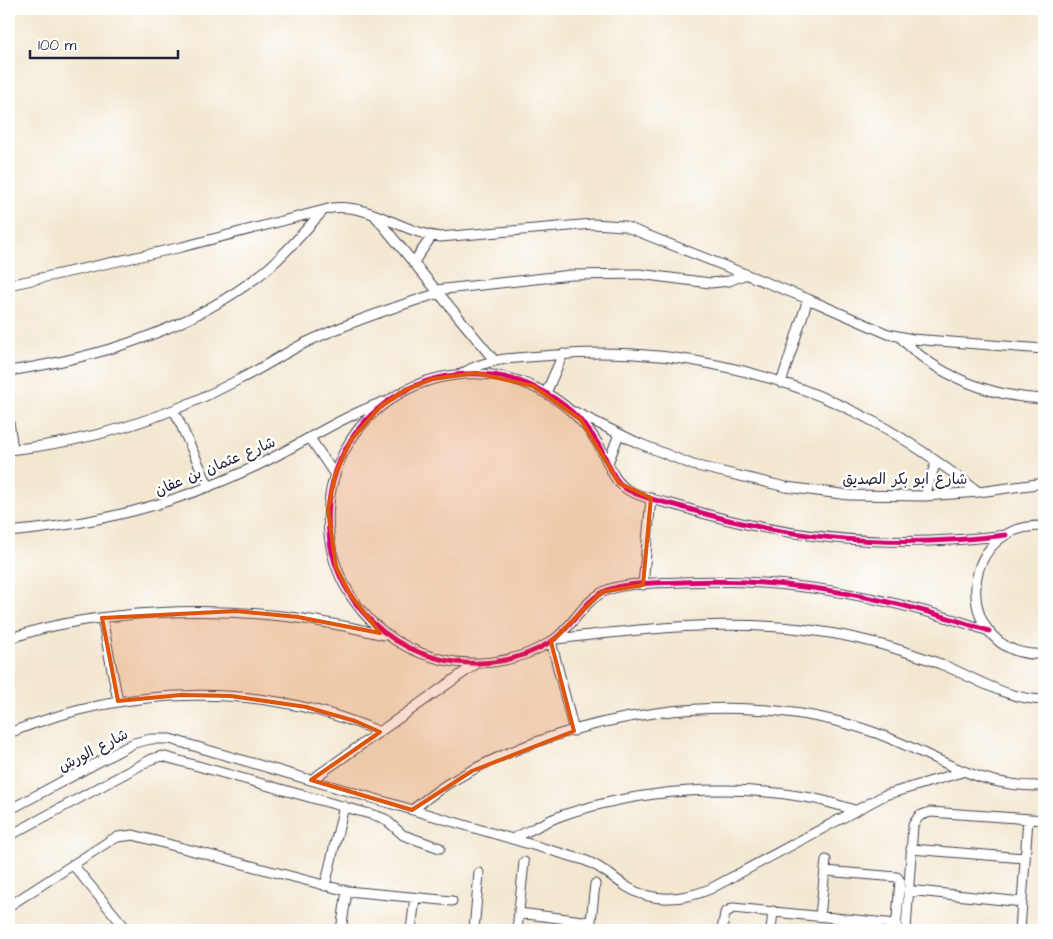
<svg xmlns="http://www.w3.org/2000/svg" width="1053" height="939" font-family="'Architects Daughter','Playpen Sans Arabic',sans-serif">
<rect width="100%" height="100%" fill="#fff"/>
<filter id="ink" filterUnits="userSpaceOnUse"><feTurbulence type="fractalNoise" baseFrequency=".02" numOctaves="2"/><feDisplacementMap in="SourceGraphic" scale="10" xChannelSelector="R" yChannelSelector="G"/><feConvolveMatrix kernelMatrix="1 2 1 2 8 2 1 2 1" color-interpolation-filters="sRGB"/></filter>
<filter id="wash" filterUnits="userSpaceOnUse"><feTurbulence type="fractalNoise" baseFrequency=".0096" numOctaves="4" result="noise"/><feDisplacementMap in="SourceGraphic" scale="20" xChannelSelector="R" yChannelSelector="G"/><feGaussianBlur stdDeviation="1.12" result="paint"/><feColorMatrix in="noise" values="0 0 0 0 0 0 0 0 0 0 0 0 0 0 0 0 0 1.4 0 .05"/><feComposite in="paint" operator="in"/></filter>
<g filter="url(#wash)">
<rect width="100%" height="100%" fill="#f3e7d0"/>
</g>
<g filter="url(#ink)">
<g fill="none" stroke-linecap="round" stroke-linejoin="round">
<defs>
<path id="street" d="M375 216 494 360
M413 263 432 236
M9 285 182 247 332 208C372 204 401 232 440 237L593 224 624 226 808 299 888 334 912 339 1044 349
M436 290 571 275 639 274 710 283 729 281 746 274
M900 337C936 376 992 397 1044 399
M9 371C100 357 191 330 265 271 287 253 304 231 323 211
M463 373C491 356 523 358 555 355 664 346 780 370 876 423 913 443 946 468 979 492
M781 383 808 299
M546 393 563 354
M174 410 209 487
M575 412 636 442 693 465 786 487 849 495 925 496 979 492 1044 483
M9 422 13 449
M310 438 335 475
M9 450C89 442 169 417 240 379 263 368 284 353 307 342 350 322 394 307 439 293
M608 463 619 434
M925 496 936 461
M1044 526C952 523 954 660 1044 654
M9 532C97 524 174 505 254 467 298 446 337 419 383 402
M643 585 651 498
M102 618 118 701
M989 631C890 597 788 577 682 582 661 583 622 582 603 592 582 603 572 628 552 641 481 686 384 660 345 586 322 543 323 491 346 448 368 408 410 380 455 375 512 368 569 395 598 444 608 459 611 480 628 490 644 499 665 502 682 507 787 540 897 549 1006 535
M9 639C43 626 80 620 116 616 207 606 295 612 383 635
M555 639C664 627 765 614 872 642 898 649 924 657 948 667 980 681 1008 699 1044 700
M551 641 574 731
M9 733C127 685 261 681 380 732
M311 780 476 664
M9 810 134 743 151 739H170L584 860C601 866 612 877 627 887 652 903 684 900 710 889L885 795 962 772
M412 810C424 801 436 791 449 783 570 711 739 685 873 732 936 754 974 788 1044 786
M9 836 152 759 162 756 377 816 385 819 403 835 440 848
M512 839C529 831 546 821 563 815 641 789 731 783 811 798 826 801 841 806 855 810
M911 849 1025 858
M73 865 127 930
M825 871 897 877 900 881 896 930
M325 886 344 806
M908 890 1022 902
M9 906 111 840 118 837 133 835 347 891 452 901
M519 913 591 922
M820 916 826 860
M341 930 347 891
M411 930 415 898
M474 930 479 873
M517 930 524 862
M590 930 595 884
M722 930 725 913 733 908 897 924
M771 930 773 911
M906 930 913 825 919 816 930 812 1044 820
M1020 930 1028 819"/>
</defs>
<use href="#street" stroke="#414051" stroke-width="11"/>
<use href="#street" stroke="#fff" stroke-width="9"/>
<defs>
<path id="cycleway" d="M989 631C890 597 788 577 682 582 661 583 622 582 603 592 582 603 572 628 552 641 481 686 384 660 345 586 322 543 323 491 346 448 368 408 410 380 455 375 512 368 569 395 598 444 608 459 611 480 628 490 644 499 665 502 682 507 787 540 897 549 1006 535"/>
</defs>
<use href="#cycleway" stroke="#fff" stroke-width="8"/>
<use href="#cycleway" stroke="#d6006c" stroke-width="5"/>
</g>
</g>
<path fill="#de560e" fill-opacity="0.2" stroke="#de560e" stroke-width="4" stroke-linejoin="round" d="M476 373 533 386 581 420 619 483 651 498 643 585 602 592 551 642 574 731 472 771 412 810 311 780 380 732 355 721 306 707 231 696 181 695 118 701 102 618 236 611 298 617 380 633 349 593 336 567 328 509 335 475 351 440 380 407 405 390 432 379Z"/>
<g text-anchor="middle" stroke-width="5" stroke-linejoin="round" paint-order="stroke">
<g font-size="15" fill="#22223b" stroke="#fff">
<text transform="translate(215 466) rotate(-23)" y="5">شارع عثمان بن عفان</text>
<text x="905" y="484">شارع ابو بكر الصديق</text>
<text transform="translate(93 750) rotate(-27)" y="5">شارع الورش</text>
</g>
</g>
<rect width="1053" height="939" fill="none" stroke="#fff" stroke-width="30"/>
<path d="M30 50v8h148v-8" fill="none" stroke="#22223b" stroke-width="2.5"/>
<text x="38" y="50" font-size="15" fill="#22223b" stroke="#ffffff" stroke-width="4" paint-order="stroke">100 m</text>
</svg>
